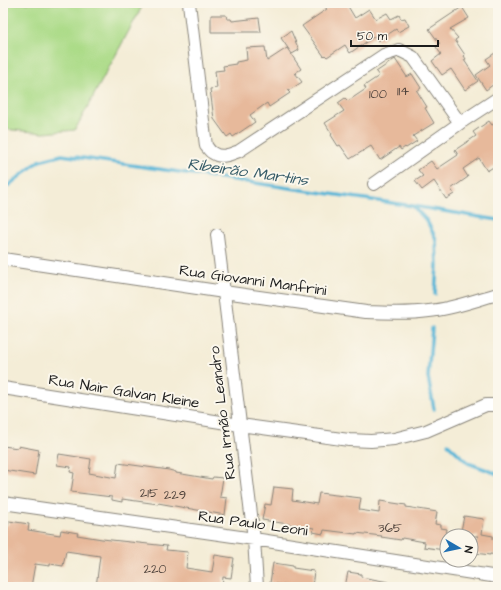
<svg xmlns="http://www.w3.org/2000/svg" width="501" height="590" font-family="'Architects Daughter',sans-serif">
<rect width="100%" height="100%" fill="#fbf7ec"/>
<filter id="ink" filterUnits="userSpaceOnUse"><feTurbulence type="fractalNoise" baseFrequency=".025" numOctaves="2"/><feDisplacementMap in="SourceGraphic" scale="8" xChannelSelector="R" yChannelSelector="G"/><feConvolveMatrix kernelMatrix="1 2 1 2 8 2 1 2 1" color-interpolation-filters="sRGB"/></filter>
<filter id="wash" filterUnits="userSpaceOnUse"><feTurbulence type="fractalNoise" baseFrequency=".012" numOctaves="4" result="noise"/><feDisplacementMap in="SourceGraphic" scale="16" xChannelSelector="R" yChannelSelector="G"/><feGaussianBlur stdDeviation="0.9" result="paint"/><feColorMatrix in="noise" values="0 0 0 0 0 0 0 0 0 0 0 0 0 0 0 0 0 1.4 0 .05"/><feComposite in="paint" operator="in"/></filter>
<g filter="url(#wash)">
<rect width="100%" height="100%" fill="#f4edd7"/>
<path fill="#acdb88" stroke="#647c52" d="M3 3H144L75 130 44 133 3 129Z"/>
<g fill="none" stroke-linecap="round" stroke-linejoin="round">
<path stroke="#59b6d7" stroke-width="3.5" d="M3 187 9 185 39 161 62 155 413 206 498 220
M413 206 427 221 436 239 437 266 435 294
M432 328 428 377 434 409
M448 444 468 463 498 474"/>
</g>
<g id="blocks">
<path fill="#e7b99b" d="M320 3H346L355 18 369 9 376 19 387 13 391 19 399 15 401 19 405 18 409 26 398 32 396 29 378 41 375 36 350 53 345 45 327 57 325 55 324 56 302 26 327 9Z
M462 7 469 18 450 29 458 38 455 40 465 55 464 56 466 59 464 60 478 81 465 90 451 69 442 75 432 61 441 54 436 47 440 44 429 29Z
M211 15H226L227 19H231L232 21 259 18 261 32H211Z
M291 31 299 50 292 54 281 38Z
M265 47 267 61 287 48 301 69 295 73 302 82 288 91 290 93 269 107 267 103 250 115 255 122 233 137 231 134 227 137 214 119 210 89 217 88 215 71 224 70 223 66 236 64V62L247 60 246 48Z
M498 51V81L486 90 476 75 490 65 486 59Z
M395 59 407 77 412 74 421 88 417 91 427 107 425 108 434 123 413 136 417 141 406 148 405 147 401 150 399 147 380 160 371 146 350 159 340 145 338 146 331 135 332 134 325 123 344 111 338 103 345 98 348 101 366 89 364 86 379 76 376 72Z
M489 121 492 125 494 124 498 131V164L487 171 479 158 463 169 468 177 451 189 454 194 446 199 434 181 422 190 415 181 423 176 418 170 431 161 437 169 458 155 455 150 476 136 473 132Z
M3 446 18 448V446L39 450 35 475 3 470Z
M59 454 91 459 89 473 116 478 118 463 169 470 176 472V473L212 479 213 477 223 478 220 497 227 498 225 515 158 503V504L122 499V502L112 500V497L71 492 74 473 70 472 71 467 57 465Z
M274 487 293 489 292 500 317 504 319 493 361 498 359 510 379 513 380 501 406 505V507L437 512 435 524 441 525V528L447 529 444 550 424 547 425 542 402 538 401 540 381 537 382 536 356 533V534L324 530 323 534 313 532 314 528 262 520 265 504 271 505Z
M464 516 484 519 482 534 493 536V539L498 540V555L490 554V555L475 553 478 536H460Z
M9 521 29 524 28 530 60 535 61 530 78 533 77 535 102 539 167 546 166 550 188 552 186 568 212 572 215 555 234 558 231 578 223 577 222 587H96L100 556 66 551 63 566 50 564V566L35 564 31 587H4V582L3 581V524L8 525Z
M273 563 293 566V568L314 571 312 587 290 585V586L270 583Z
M348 572 361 574V577L389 582V587H345Z"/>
</g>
</g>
<g filter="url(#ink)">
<use href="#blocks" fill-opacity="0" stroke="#88847a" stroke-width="1"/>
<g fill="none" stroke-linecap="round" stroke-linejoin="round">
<defs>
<path id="street" d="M189 3 206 146C208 148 210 152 213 153 221 159 231 154 239 151L384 55 399 50 413 57 460 123
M374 184 460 123 498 98
M217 235 254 539 257 587
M3 259 224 292 366 312C387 313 408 314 429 311 452 309 475 300 498 294
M3 388 240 425 349 440 371 441 394 439 426 431 486 405H498
M3 503 254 539 498 577"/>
</defs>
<use href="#street" stroke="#88847a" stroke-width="14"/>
<use href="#street" stroke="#fff" stroke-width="12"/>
</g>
</g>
<g text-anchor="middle" stroke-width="4" stroke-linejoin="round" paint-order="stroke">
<g font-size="13" fill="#4f433c">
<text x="403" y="95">114</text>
<text x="378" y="98">100</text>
<text x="149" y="497">215</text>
<text x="175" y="499">229</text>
<text x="390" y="532">365</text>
<text x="155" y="573">220</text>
</g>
<g font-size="15" fill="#1c1c1c" stroke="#fbf7ec">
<text transform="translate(253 280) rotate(8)" y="5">Rua Giovanni Manfrini</text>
<text transform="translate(124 391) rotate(9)" y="5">Rua Nair Galvan Kleine</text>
<text transform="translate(222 413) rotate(-97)" y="5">Rua Irmão Leandro</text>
<text transform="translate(253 523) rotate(8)" y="5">Rua Paulo Leoni</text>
</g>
<g font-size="16" font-style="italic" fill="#345a67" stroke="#fbf7ec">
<text transform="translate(248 171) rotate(8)" y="6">Ribeirão Martins</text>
</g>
</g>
<rect width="501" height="590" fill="none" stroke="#fbf7ec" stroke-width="16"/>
<g transform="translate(459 548) rotate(99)"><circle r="19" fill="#fbf7ec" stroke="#a29f99"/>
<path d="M0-3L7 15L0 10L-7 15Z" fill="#1f6fb2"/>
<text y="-6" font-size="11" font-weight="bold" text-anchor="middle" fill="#1c1c1c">N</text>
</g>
<path d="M351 40v6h87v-6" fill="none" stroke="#1c1c1c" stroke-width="2"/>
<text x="357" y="40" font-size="12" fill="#1c1c1c" stroke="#fbf7ec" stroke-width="3" paint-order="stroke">50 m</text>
</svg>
